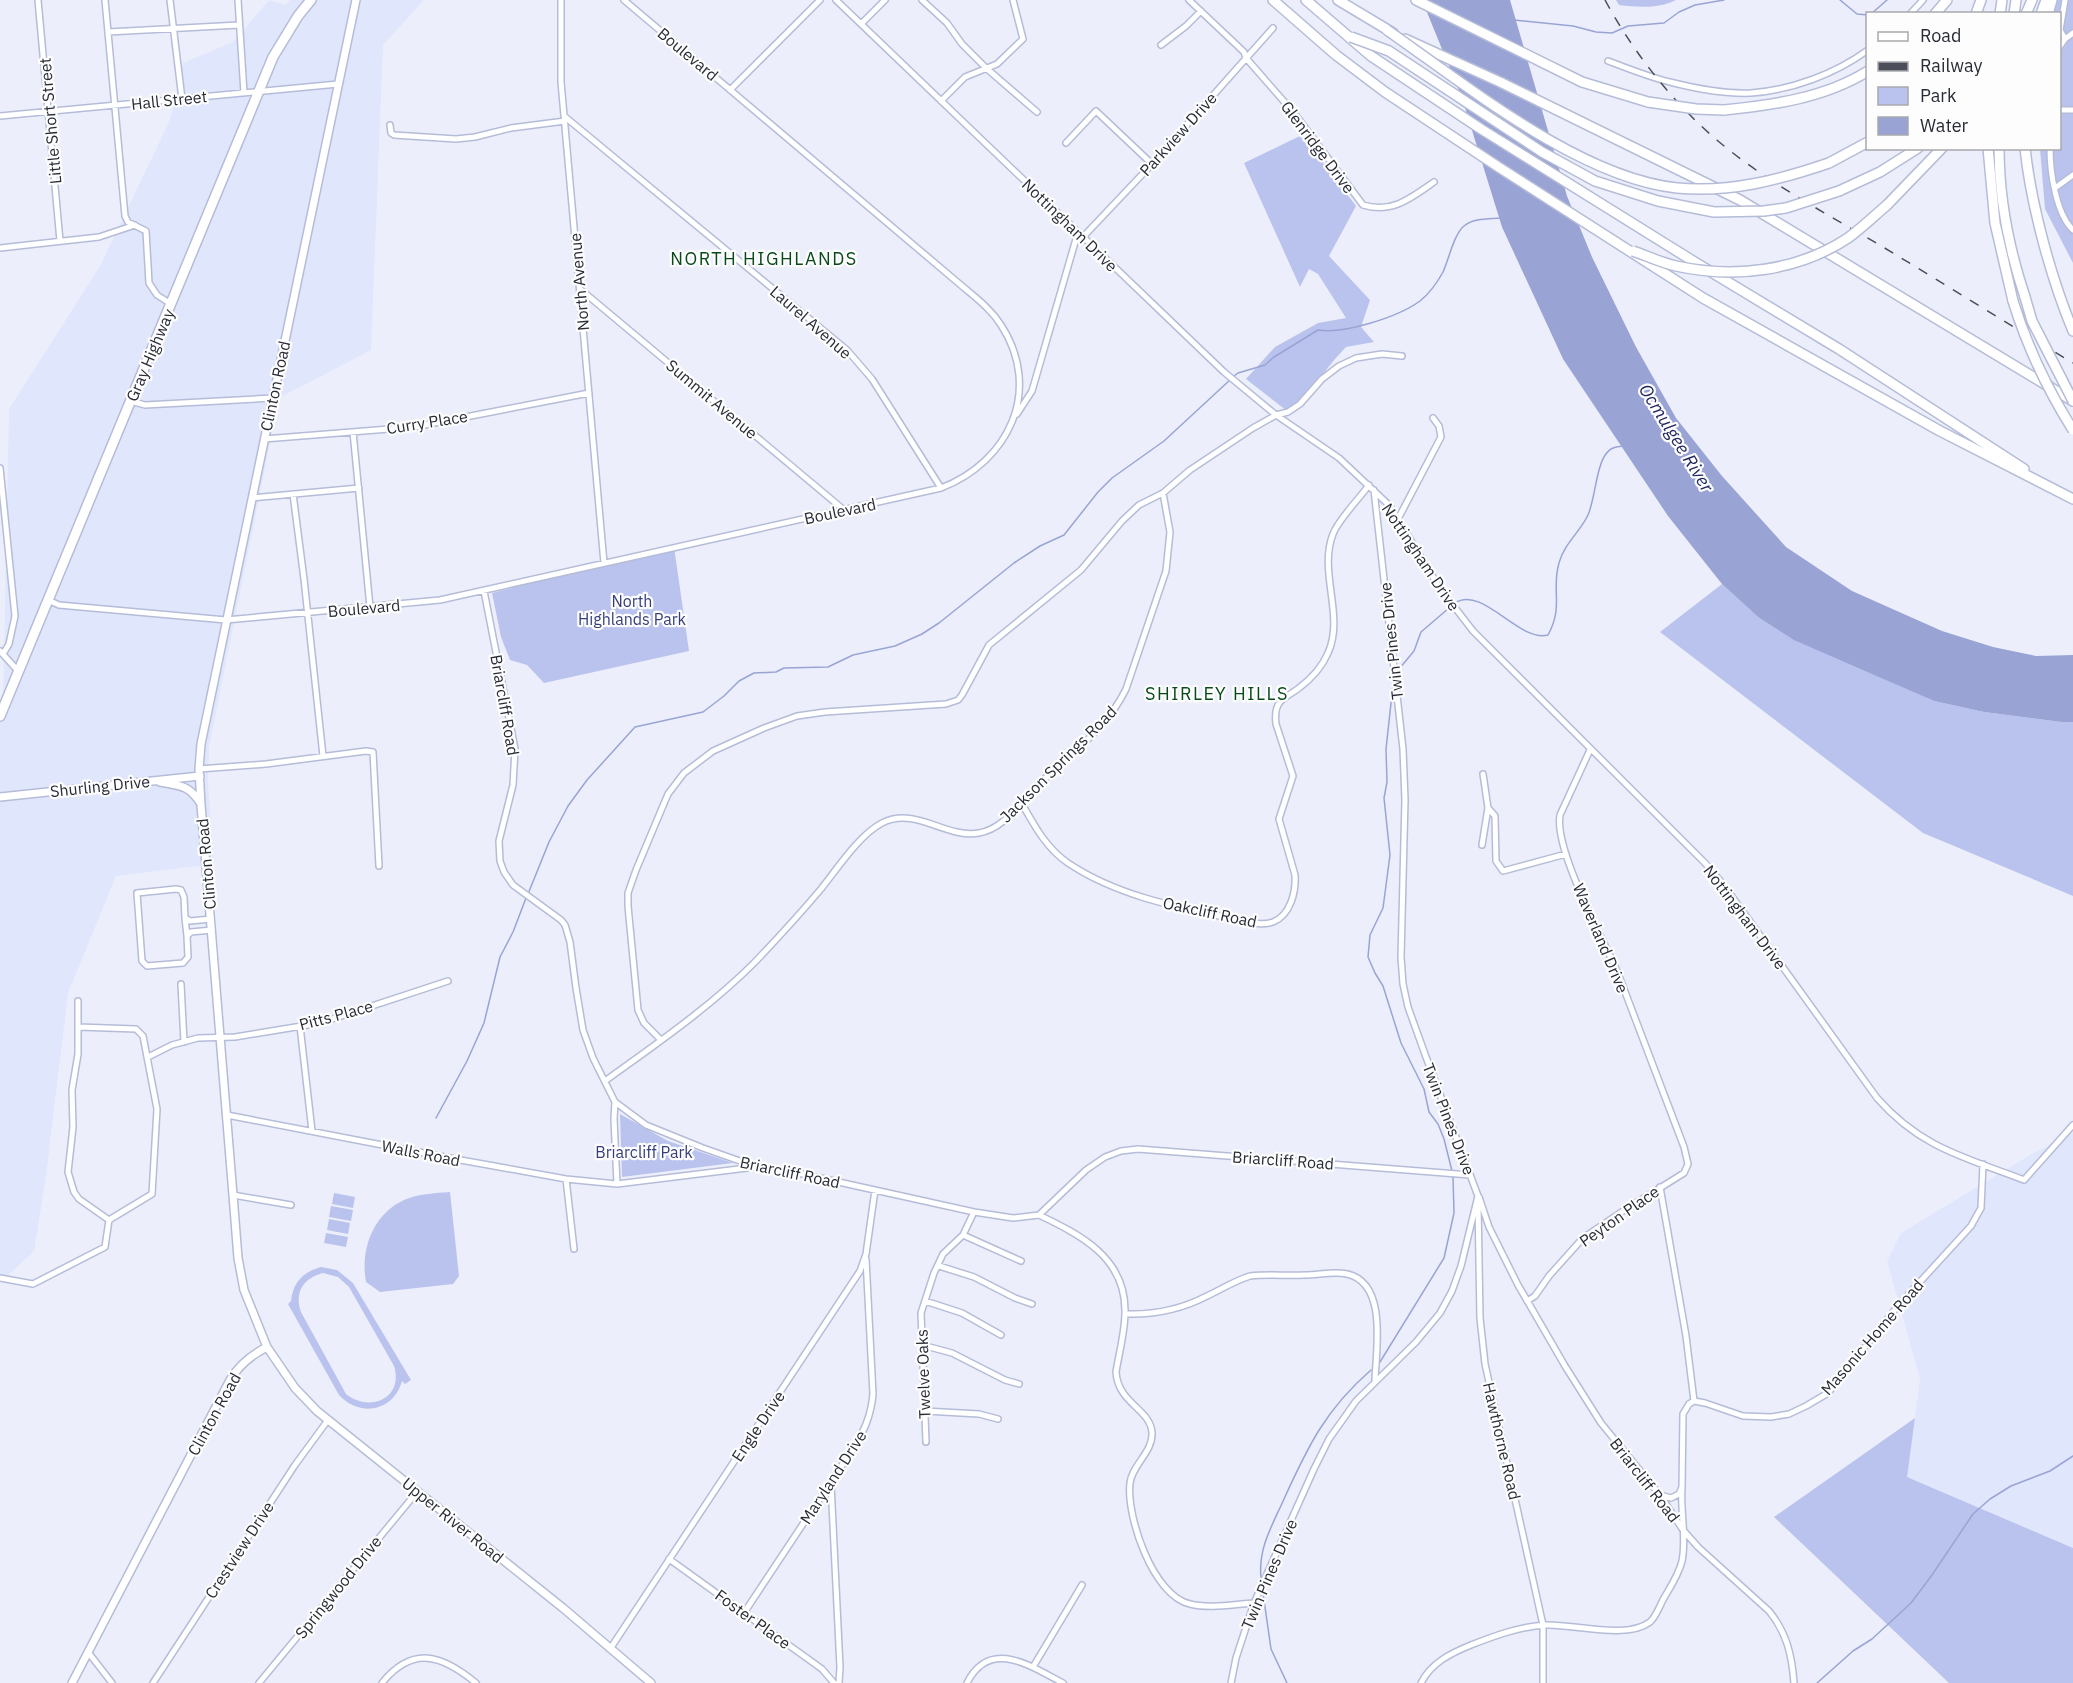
<svg xmlns="http://www.w3.org/2000/svg" width="2073" height="1683" font-family="'IBM Plex Sans',sans-serif">
<rect width="100%" height="100%" fill="#eceffb"/>
<path fill="#e0e6fc" d="M269 0 285 5 290 0H424L383 45 371 350 279 398 209 747 208 783 214 864 116 876 68 993 46 1176 34 1251 4 1279H0V707H3L9 409 100 266 170 120 183 63 233 42Z
M2073 1133V1548L1907 1477 1920 1379 1887 1261 1901 1233 2030 1155Z"/>
<path fill="#bac3ee" fill-rule="evenodd" d="M1616 0H1676C1658 9 1638 7 1619 5Z
M2054 0H2073V263L2045 209 2040 149 2060 148V14L2051 13Z
M1302 135 1356 206 1329 256 1370 300 1361 327 1374 342 1346 347 1335 359 1291 414 1246 379 1275 347 1318 323 1346 318 1318 274 1309 269 1300 287 1244 163Z
M674 547 689 651 544 683 527 665 510 660 501 637 492 593Z
M1722 584 1758 617 1878 676 1934 701 1984 712 2061 722H2073V896L1923 833 1660 632Z
M620 1114 668 1141 733 1163 622 1177Z
M450 1192 459 1276 453 1284 380 1292 366 1282C360 1250 373 1214 404 1200 418 1194 435 1193 450 1192Z
M334 1193 355 1197 353 1208 332 1204Z
M331 1206 353 1210 351 1221 329 1217Z
M329 1219 350 1223 348 1234 327 1230Z
M326 1233 348 1237 346 1247 324 1243Z
M321 1267 337 1270 353 1283 411 1380 405 1384 402 1381C394 1411 360 1418 339 1395L288 1304 291 1301C293 1282 303 1272 321 1267ZM323 1273 338 1277 349 1287 394 1366C404 1398 370 1413 346 1394L301 1312C294 1293 303 1278 323 1273Z
M1915 1418 1907 1477 2073 1548V1683H1949L1774 1517Z"/>
<path fill="#99a4d4" d="M1422 0H1510L1567 196 1592 257 1636 347 1676 418 1722 476 1786 547 1852 591 1942 631 1993 647 2036 656 2073 655V722H2061L1984 712 1934 701 1794 640 1758 617 1722 584 1668 516 1563 359 1502 227 1462 98Z"/>
<g fill="none" stroke-linecap="round" stroke-linejoin="round">
<path stroke="#99a4d4" stroke-width="1.5" d="M1840 0 1857 14 1868 15
M1871 14 1887 0
M1514 20 1573 26 1596 32 1612 33 1628 26 1664 23 1679 12 1695 5 1724 0
M1234 376 1238 373 1265 365 1274 357 1318 330C1345 334 1398 317 1420 301 1430 293 1437 283 1443 272 1449 259 1454 234 1464 226 1473 218 1489 219 1500 218
M1455 603C1483 585 1519 643 1548 635 1564 606 1551 590 1559 563 1564 544 1580 532 1588 515 1595 499 1596 470 1604 457 1609 448 1614 447 1623 446
M1399 669 1414 651 1421 632 1449 608
M1393 685 1386 749 1387 782 1384 798 1390 855 1383 908 1370 935 1368 957 1375 973 1383 986 1401 1043 1424 1089 1429 1112 1438 1124 1444 1139 1452 1171
M528 894 549 842 568 806 587 780 635 727 703 712 724 696 739 681 754 673 776 672 784 668 828 667 853 655 895 646 922 634 939 623 1014 563 1040 546 1064 535 1098 492 1112 478 1164 441 1231 379
M436 1118 467 1061 484 1023 500 957 513 932 526 898
M1380 1362 1444 1258 1454 1213 1453 1177
M1261 1578C1258 1548 1272 1526 1284 1499 1308 1446 1326 1409 1371 1370
M1263 1593 1271 1649 1287 1683
M1817 1683 1853 1651 1872 1639 1911 1603 1932 1575 1973 1514 1990 1499 2011 1486 2050 1471 2073 1456"/>
<defs>
<path id="street" d="M38 0 60 241
M105 0 125 216 128 222 146 231 149 283 157 295 171 304
M170 0 182 99
M238 0 244 93
M561 0V82L604 563
M836 0 1224 372 1276 415 1339 458 1390 506 1439 587 1473 631 1705 863 1723 884 1877 1098C1921 1148 1964 1157 2024 1180L2073 1125
M922 0 947 23 962 44 986 68 1037 112
M1189 0 1244 52 1246 58 1294 113 1363 205C1392 214 1411 198 1434 182
M1910 14 1923 0
M861 24 885 0
M108 32 239 25
M2065 39 2060 30 2065 0
M1161 45 1186 26 1201 11
M2060 46 2065 39 2073 33
M1608 61C1630 69 1651 78 1674 83 1698 89 1727 94 1751 93 1792 90 1835 74 1868 50
M730 90 820 0
M941 101 965 77 997 64 1023 39 1013 0
M2060 110H2073
M0 116 338 84
M564 116 847 350 872 379 941 488
M390 125 391 133 394 135 456 139 475 137 511 128 565 121
M1066 143 1096 111 1152 164
M2050 148C2050 172 2056 214 2073 230
M2055 188 2073 175
M1083 237 1152 164 1273 28
M0 248 99 237 135 225
M580 289 844 510
M130 401 145 405 272 398
M1017 414 1032 391 1078 232
M353 432 370 607
M264 439 414 427 589 393
M0 468 15 616 9 644 3 654
M293 494 304 579 323 756
M252 498 359 488
M1398 519 1441 437 1439 426 1433 418
M484 591 515 749 513 785 499 841 500 861 504 872 513 885 561 920 565 925 570 942 576 988 583 1030 593 1058 615 1102 646 1125 703 1148 757 1167 798 1173 974 1212 1013 1218 1039 1215 1086 1170 1105 1157 1121 1151 1138 1149 1470 1175
M48 600 59 605 226 620 440 600 941 488C1009 462 1043 390 1001 325 991 309 976 298 962 286L624 0
M0 651 19 672
M199 769 266 764 366 751 373 752 379 866
M1483 774 1488 808 1495 816 1496 861 1503 871 1566 854
M1021 802C1034 825 1046 848 1068 863 1114 894 1171 906 1224 917 1239 920 1258 927 1273 922 1291 915 1296 891 1295 875L1279 819 1293 776 1276 724C1275 716 1275 708 1280 702 1285 696 1293 693 1299 688 1311 679 1322 667 1328 653 1345 616 1318 572 1333 534 1338 520 1359 499 1369 485
M1482 845 1488 808
M185 918 187 936
M211 919 190 921 185 918 184 897 181 890 176 889 137 893 142 961 147 966 183 963 188 957 187 936 191 932 212 930
M181 984 184 1042
M78 1001V1054L72 1090 73 1127 68 1172 74 1192 79 1199 109 1220
M300 1026 312 1131
M661 1040 644 1023 638 1010 628 906V893L636 870 668 794 684 773 713 751 764 728 797 716 825 712 946 704 958 700 962 695 989 645 1081 570 1122 521 1139 505 1163 493 1190 470 1253 428 1276 415 1288 412 1300 404 1322 379 1339 366 1356 358 1382 354 1402 356
M148 1057 172 1045 198 1038 235 1037 320 1023 448 981
M605 1081C656 1044 709 1008 754 963 777 939 799 915 821 889 837 869 859 835 882 823 916 806 946 839 979 833 1005 829 1020 801 1038 785 1069 755 1107 729 1126 689L1166 571 1170 532 1163 493
M615 1102 614 1119 617 1184
M227 1115 455 1159 566 1179 617 1184 755 1167
M566 1179 574 1249
M1660 1187 1686 1336 1694 1401
M233 1195 291 1205
M1479 1197 1489 1227 1518 1285 1565 1366 1601 1423 1660 1495 1683 1530 1698 1547 1769 1611C1787 1633 1792 1656 1794 1683
M1478 1203 1480 1318 1485 1364 1543 1625V1683
M1039 1215C1081 1235 1126 1258 1125 1312 1125 1332 1119 1353 1116 1372 1118 1404 1151 1409 1152 1433 1153 1452 1132 1465 1130 1483 1126 1516 1153 1596 1190 1604 1210 1609 1234 1604 1254 1603
M963 1235 1021 1261
M939 1266 974 1277 1015 1298 1032 1304
M0 1278 33 1284 105 1247 109 1220 152 1194 157 1109 143 1036 136 1029 78 1027
M925 1301 962 1313 1001 1335
M1527 1301 1535 1296 1549 1276 1583 1238 1623 1211 1684 1173 1688 1164 1684 1147C1662 1090 1641 1033 1619 976 1604 939 1554 851 1560 815L1590 750
M1125 1314C1154 1315 1182 1309 1207 1296 1222 1289 1234 1281 1250 1276 1268 1274 1287 1276 1305 1275 1318 1275 1334 1271 1347 1274 1388 1283 1376 1350 1375 1380
M922 1345 952 1353 1005 1380 1019 1384
M1694 1401 1705 1403 1743 1416 1771 1417 1789 1414 1806 1406 1828 1393 1897 1307 1971 1226 1981 1208 1983 1164
M925 1411 979 1414 998 1419
M926 1442 921 1313 934 1273 943 1254 963 1235 974 1212
M831 1484 840 1667 839 1683
M1660 1495 1671 1498 1679 1494 1682 1487 1683 1414 1689 1404 1694 1401
M669 1559 822 1669 834 1683
M744 1613 852 1450C864 1432 871 1416 873 1394L866 1259
M610 1649 860 1271 866 1254 875 1190
M88 1652 112 1683
M1033 1667 1082 1585
M153 1683 295 1465 328 1420
M259 1683 417 1492
M382 1683C413 1645 442 1655 476 1683
M967 1683C990 1637 1032 1667 1063 1683
M1231 1683 1236 1658 1254 1603 1314 1469 1329 1439 1356 1401 1416 1342 1440 1313 1452 1291 1461 1266 1478 1196 1426 1057 1408 1007 1403 984 1401 957 1405 800 1403 749 1374 490
M1421 1683C1431 1663 1451 1653 1471 1645 1494 1636 1521 1626 1546 1625 1575 1624 1626 1640 1650 1622 1656 1617 1660 1605 1664 1598 1671 1586 1679 1574 1682 1561 1687 1537 1680 1512 1682 1487"/>
<path id="secondary" d="M356 0 201 744 199 769 201 805 233 1195 238 1258 244 1290 267 1347 295 1388 317 1411 563 1608 651 1683
M160 782C181 786 189 785 201 804
M0 797 200 776
M72 1683 230 1380C239 1365 251 1355 267 1347"/>
<path id="highway" d="M1273 0 1336 55 1385 92 1500 168 1703 298 1940 431 2073 499
M1306 0 1371 56 1481 129 1693 261 1839 349 2024 469
M1338 0 1393 33
M1416 0 1582 82 1648 102
M1935 14 1947 0
M1976 14 1981 0
M2000 14 2002 0
M2014 14 2016 0
M2026 14 2032 0
M2041 14 2046 0
M2048 14 2052 0
M1405 39 1500 82 1740 200 2073 401
M1724 110C1773 105 1825 98 1868 71
M1988 148 1995 223 2013 301
M1999 148C1999 199 2009 249 2025 297
M2025 148C2031 205 2051 278 2073 331
M1829 163 1868 142
M1839 191 1880 172 1918 148
M1887 205 1942 148
M0 716 273 57 298 16 311 0"/>
</defs>
<use href="#street" stroke="#b5bcd8" stroke-width="8"/>
<use href="#secondary" stroke="#b5bcd8" stroke-width="10"/>
<use href="#highway" stroke="#b5bcd8" stroke-width="12"/>
<use href="#street" stroke="#fff" stroke-width="5"/>
<use href="#secondary" stroke="#fff" stroke-width="7"/>
<use href="#highway" stroke="#fff" stroke-width="9"/>
<path stroke="#4b4e59" stroke-width="1.5" stroke-dasharray="10 10" stroke-linecap="butt" d="M1605 0C1633 52 1673 103 1718 141 1768 183 1827 214 1883 247 1946 285 2010 325 2073 363"/>
<defs>
<path id="highway-bridge" d="M1387 30C1466 85 1580 178 1677 188 1730 193 1779 180 1829 163
M1351 37 1389 51 1542 152 1595 181 1658 201 1714 212 1764 211 1786 208 1839 191
M1648 102 1696 109 1724 110
M1633 251C1647 256 1662 263 1676 266 1735 279 1798 271 1848 238 1862 228 1874 216 1887 205
M2025 297 2032 321 2073 401
M2013 301C2027 346 2047 389 2073 430"/>
</defs>
<use href="#highway-bridge" stroke="#b5bcd8" stroke-width="12" stroke-linecap="butt"/>
<use href="#highway-bridge" stroke="#fff" stroke-width="9"/>
</g>
<g text-anchor="middle" stroke-width="4.5" stroke-linejoin="round" paint-order="stroke">
<g font-size="16" fill="#282b36" stroke="#fdfdfd">
<text transform="translate(688 54) rotate(40)" y="6">Boulevard</text>
<text transform="translate(169 100) rotate(-6)" y="6">Hall Street</text>
<text transform="translate(50 121) rotate(-95)" y="6">Little Short Street</text>
<text transform="translate(1178 134) rotate(-48)" y="6">Parkview Drive</text>
<text transform="translate(1318 147) rotate(53)" y="6">Glenridge Drive</text>
<text transform="translate(1070 225) rotate(44)" y="6">Nottingham Drive</text>
<text transform="translate(579 282) rotate(-95)" y="6">North Avenue</text>
<text transform="translate(811 322) rotate(41)" y="6">Laurel Avenue</text>
<text transform="translate(150 355) rotate(-67)" y="6">Gray Highway</text>
<text transform="translate(275 386) rotate(-78)" y="6">Clinton Road</text>
<text transform="translate(712 399) rotate(40)" y="6">Summit Avenue</text>
<text transform="translate(427 422) rotate(-9)" y="6">Curry Place</text>
<text transform="translate(840 511) rotate(-12)" y="6">Boulevard</text>
<text transform="translate(1421 557) rotate(56)" y="6">Nottingham Drive</text>
<text transform="translate(364 608) rotate(-5)" y="6">Boulevard</text>
<text transform="translate(1391 641) rotate(-96)" y="6">Twin Pines Drive</text>
<text transform="translate(505 705) rotate(80)" y="6">Briarcliff Road</text>
<text transform="translate(1058 764) rotate(-45)" y="6">Jackson Springs Road</text>
<text transform="translate(100 786) rotate(-6)" y="6">Shurling Drive</text>
<text transform="translate(206 864) rotate(-95)" y="6">Clinton Road</text>
<text transform="translate(1210 912) rotate(12)" y="6">Oakcliff Road</text>
<text transform="translate(1745 917) rotate(53)" y="6">Nottingham Drive</text>
<text transform="translate(1601 938) rotate(67)" y="6">Waverland Drive</text>
<text transform="translate(336 1015) rotate(-15)" y="6">Pitts Place</text>
<text transform="translate(1449 1119) rotate(69)" y="6">Twin Pines Drive</text>
<text transform="translate(421 1153) rotate(11)" y="6">Walls Road</text>
<text transform="translate(1283 1160) rotate(4)" y="6">Briarcliff Road</text>
<text transform="translate(790 1172) rotate(12)" y="6">Briarcliff Road</text>
<text transform="translate(1619 1216) rotate(-35)" y="6">Peyton Place</text>
<text transform="translate(1872 1337) rotate(-49)" y="6">Masonic Home Road</text>
<text transform="translate(923 1374) rotate(-92)" y="6">Twelve Oaks</text>
<text transform="translate(214 1414) rotate(-61)" y="6">Clinton Road</text>
<text transform="translate(758 1426) rotate(-56)" y="6">Engle Drive</text>
<text transform="translate(1502 1441) rotate(77)" y="6">Hawthorne Road</text>
<text transform="translate(833 1477) rotate(-57)" y="6">Maryland Drive</text>
<text transform="translate(1645 1480) rotate(52)" y="6">Briarcliff Road</text>
<text transform="translate(453 1520) rotate(39)" y="6">Upper River Road</text>
<text transform="translate(239 1550) rotate(-57)" y="6">Crestview Drive</text>
<text transform="translate(1269 1574) rotate(-67)" y="6">Twin Pines Drive</text>
<text transform="translate(338 1587) rotate(-51)" y="6">Springwood Drive</text>
<text transform="translate(753 1619) rotate(36)" y="6">Foster Place</text>
</g>
<g font-size="16" fill="#373f7b" stroke="#fdfdfd">
<text x="632" y="607">North<tspan x="632" dy="18">Highlands Park</tspan></text>
<text x="644" y="1158">Briarcliff Park</text>
</g>
<g font-size="18" letter-spacing="1.5" fill="#084a1a" stroke="#fdfdfd">
<text x="764" y="265">NORTH HIGHLANDS</text>
<text x="1217" y="700">SHIRLEY HILLS</text>
</g>
<g font-size="18" font-style="italic" fill="#232862" stroke="#fdfdfd">
<text transform="translate(1676 438) rotate(58)" y="6">Ocmulgee River</text>
</g>
</g>
<rect x="1866" y="12" width="195" height="138" fill="#fdfdfd" stroke="#a8a9ad" stroke-width="1.5"/>
<rect x="1878" y="32" width="30" height="9" fill="#ffffff" stroke="#a8a9ad" stroke-width="1.5"/>
<text x="1920" y="42" font-size="18" fill="#282b36">Road</text>
<rect x="1878" y="62" width="30" height="9" fill="#4b4e59" stroke="#a8a9ad" stroke-width="1.5"/>
<text x="1920" y="72" font-size="18" fill="#282b36">Railway</text>
<rect x="1878" y="87" width="30" height="18" fill="#bac3ee" stroke="#a8a9ad" stroke-width="1.5"/>
<text x="1920" y="102" font-size="18" fill="#282b36">Park</text>
<rect x="1878" y="117" width="30" height="18" fill="#99a4d4" stroke="#a8a9ad" stroke-width="1.5"/>
<text x="1920" y="132" font-size="18" fill="#282b36">Water</text>
</svg>
